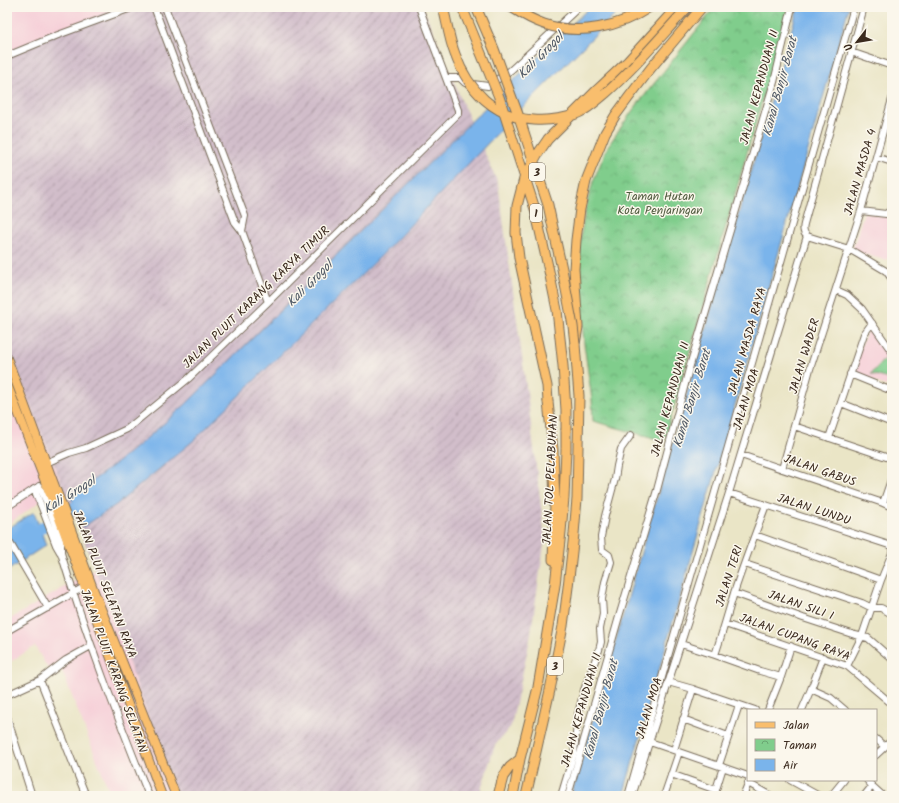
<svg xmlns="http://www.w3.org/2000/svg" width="899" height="803" font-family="Kalam,sans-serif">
<defs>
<pattern id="industrial-furrows" width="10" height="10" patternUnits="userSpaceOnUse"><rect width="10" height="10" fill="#d1bdca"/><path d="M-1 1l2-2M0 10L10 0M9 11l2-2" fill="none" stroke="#ab9aa3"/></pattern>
<pattern id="park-crowns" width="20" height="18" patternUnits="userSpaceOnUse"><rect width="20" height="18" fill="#80cd8c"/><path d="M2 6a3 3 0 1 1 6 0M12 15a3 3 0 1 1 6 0" fill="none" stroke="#6aa772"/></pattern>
</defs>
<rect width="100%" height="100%" fill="#fbf7ec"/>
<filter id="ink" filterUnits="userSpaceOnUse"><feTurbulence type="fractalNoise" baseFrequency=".025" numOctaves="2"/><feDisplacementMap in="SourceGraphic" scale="8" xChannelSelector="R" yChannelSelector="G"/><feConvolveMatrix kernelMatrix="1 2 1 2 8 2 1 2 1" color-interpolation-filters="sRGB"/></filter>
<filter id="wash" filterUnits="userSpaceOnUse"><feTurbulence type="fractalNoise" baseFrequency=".012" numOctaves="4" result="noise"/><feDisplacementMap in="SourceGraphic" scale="16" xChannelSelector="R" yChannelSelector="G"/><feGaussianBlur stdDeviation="0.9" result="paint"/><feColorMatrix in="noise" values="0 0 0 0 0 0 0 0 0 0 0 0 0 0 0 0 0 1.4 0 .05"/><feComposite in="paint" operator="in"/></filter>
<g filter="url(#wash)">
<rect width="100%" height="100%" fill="#eae5c6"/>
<path fill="#f6cfd8" d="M7 7H121L7 52Z
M864 212 886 217 892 213V255L885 260 852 251Z
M869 327 892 356V384L886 386 850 373Z
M7 345 62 486 7 525Z
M95 569 177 796H111L59 663 48 669 35 646 7 664V621Z"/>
<path fill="url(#industrial-furrows)" d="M121 7H423L463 104 498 183 527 393 545 538 530 639 511 726 495 745 479 796H177L95 569 7 345V52Z"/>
<path fill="#80cd8c" stroke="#5e7c55" d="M888 355 892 362V377L889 379 871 374Z"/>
<path fill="url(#park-crowns)" stroke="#5e7c55" d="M715 7H789L664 441 593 421 592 400 584 344 581 307 579 269 581 234 586 206 594 179 608 146 633 110Z"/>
<path fill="#7ab4eb" stroke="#5a6f84" d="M590 7H623L510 120 382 255 193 441 116 505 83 527 70 495C112 470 148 437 185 405L500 93Z
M798 7H849L623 796H571Z
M34 512 46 545 7 571V529Z"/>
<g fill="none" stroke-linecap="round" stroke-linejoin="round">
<path stroke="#7ab4eb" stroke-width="11" d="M7 550 87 499"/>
</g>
</g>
<g filter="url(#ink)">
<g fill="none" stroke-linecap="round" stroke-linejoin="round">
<defs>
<path id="minor" d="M154 7 235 222 242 231 268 302
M165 7 245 216 242 231
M851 52 892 66
M7 56 58 35 134 7
M447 78H460L465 83 488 86 511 70 579 7
M876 157 892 162
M861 211 886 214 892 209
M807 236C803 233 803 228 804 224L864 7
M807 236 849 249 886 271 892 279
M836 290 847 295 862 309 892 352
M850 374 887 389 892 387
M841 403 892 423
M794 426 892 459
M829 438 864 334 872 323
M741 455 883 503 892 507
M46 463 69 453 86 448 127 429 188 379 268 302 458 114V110L419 7
M782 469 810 369 861 211 892 99
M39 486 48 505 61 543V553C86 636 117 716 149 796
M34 489 42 508 56 545 60 552
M729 493 892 546
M883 503 892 477
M7 507 36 488
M755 535 881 580
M7 538 48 608
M745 564 862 603 872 608H881L892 614
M734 593 803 618 855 635 868 638 892 659
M725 624 847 666 892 704
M7 631 84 587
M681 644 715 655 760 671 781 677
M715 655C722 634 728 613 734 593 744 563 755 534 766 505
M847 666 862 636 881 580 892 553
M40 680 86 796
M668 682 693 689 755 710
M811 689 831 698 845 710
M7 695 40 680 66 660 91 646
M768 710 781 677 791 646
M802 710 811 689 823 657
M7 717 32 796
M683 719 728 736
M876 739 884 746
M650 742 748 776
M674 750 693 689
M876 755 892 740
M719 765 739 705
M671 774 716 790
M790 780 819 796
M867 780 872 786 883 796
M748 783 771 796
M561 796 574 753 578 714 584 690 599 650 601 642 600 629 603 614 602 599 605 582 611 562 609 555 602 550 601 537 605 516 615 479 617 466 621 449 631 435
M568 796 618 620 657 490 689 369 774 82 792 7
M628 796 854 7
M632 796 729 493C755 407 781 322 807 236
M664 796 679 752
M714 796 723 767
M743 796 749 781
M831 796 844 780
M864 796 872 786
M890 796 892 794"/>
<path id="major" d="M7 358 94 591 176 796
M7 384 53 502 162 796"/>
<path id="highway" d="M597 90 628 61 677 7
M548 402 553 449 555 503 553 560
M498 796 503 777 510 767 520 759
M513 796 520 759 538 687 555 585 561 532 564 498 566 449V430
M526 796 550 690 563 626 568 587 574 534 577 499 579 396 575 344 578 327 574 269 576 240 580 209 586 181 605 133 615 116 629 97 651 68 702 7"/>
</defs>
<use href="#minor" stroke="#786b59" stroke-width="8"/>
<use href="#major" stroke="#786b59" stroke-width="10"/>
<use href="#highway" stroke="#786b59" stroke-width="11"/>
<use href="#minor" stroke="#fff" stroke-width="6"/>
<use href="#major" stroke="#f9be6d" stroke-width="8"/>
<use href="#highway" stroke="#f9be6d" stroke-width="9"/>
<defs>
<path id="highway-bridge" d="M443 7C447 22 449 39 455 54 468 90 495 118 534 120 549 121 572 118 584 110 592 105 599 99 606 93 636 67 661 36 688 7
M462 7 499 97 535 209 549 271 557 310 563 366 566 410V430
M476 7 494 49 519 117 548 205 562 269 573 326 575 344
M511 7C522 14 532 20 544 24 579 36 620 27 650 7
M548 402 547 386 543 368 519 258 516 233 517 206 524 179 537 155 548 139 597 90"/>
</defs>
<use href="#highway-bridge" stroke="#786b59" stroke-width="11" stroke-linecap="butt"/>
<use href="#highway-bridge" stroke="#f9be6d" stroke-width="9"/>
</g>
</g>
<g text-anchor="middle" stroke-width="3" stroke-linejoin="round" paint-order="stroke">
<g fill="#fbf7ec" stroke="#75685c" stroke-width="1">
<rect x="529" y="163" width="16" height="18" rx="3"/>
<rect x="530" y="204" width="12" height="18" rx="3"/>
<rect x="547" y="657" width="16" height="18" rx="3"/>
</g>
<g font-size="11" font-weight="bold" fill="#3b2a1e">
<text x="537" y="176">3</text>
<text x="536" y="217">1</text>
<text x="555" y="670">3</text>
</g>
<g font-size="12" fill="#3b2a1e" stroke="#fbf7ec">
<text transform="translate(759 87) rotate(-75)" y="4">JALAN KEPANDUAN II</text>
<text transform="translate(860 172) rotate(-74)" y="4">JALAN MASDA 4</text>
<text transform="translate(256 297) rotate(-44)" y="4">JALAN PLUIT KARANG KARYA TIMUR</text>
<text transform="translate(747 341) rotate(-74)" y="4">JALAN MASDA RAYA</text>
<text transform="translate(804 356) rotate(-73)" y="4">JALAN WADER</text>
<text transform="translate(670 399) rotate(-75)" y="4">JALAN KEPANDUAN II</text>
<text transform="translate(746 399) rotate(-73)" y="4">JALAN MOA</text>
<text transform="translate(820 470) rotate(19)" y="4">JALAN GABUS</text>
<text transform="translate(550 480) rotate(-87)" y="4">JALAN TOL PELABUHAN</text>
<text transform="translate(814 509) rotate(18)" y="4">JALAN LUNDU</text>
<text transform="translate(729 576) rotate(-72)" y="4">JALAN TERI</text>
<text transform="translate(105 584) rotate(69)" y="4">JALAN PLUIT SELATAN RAYA</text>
<text transform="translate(801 605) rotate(19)" y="4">JALAN SILI I</text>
<text transform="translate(795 637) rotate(20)" y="4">JALAN CUPANG RAYA</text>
<text transform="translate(114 671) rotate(70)" y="4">JALAN PLUIT KARANG SELATAN</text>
<text transform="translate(649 708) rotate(-73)" y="4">JALAN MOA</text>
<text transform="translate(581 710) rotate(-74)" y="4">JALAN KEPANDUAN II</text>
</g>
<g font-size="12" fill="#505b3f" stroke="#fbf7ec">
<text x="660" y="200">Taman Hutan<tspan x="660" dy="14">Kota Penjaringan</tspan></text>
</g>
<g font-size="13" font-style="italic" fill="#515a66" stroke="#fbf7ec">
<text transform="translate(540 55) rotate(-45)" y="5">Kali Grogol</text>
<text transform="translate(779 86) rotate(-75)" y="5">Kanal Banjir Barat</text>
<text transform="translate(309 283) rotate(-45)" y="5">Kali Grogol</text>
<text transform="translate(691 398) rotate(-73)" y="5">Kanal Banjir Barat</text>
<text transform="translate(69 494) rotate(-32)" y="5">Kali Grogol</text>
<text transform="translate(600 709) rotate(-75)" y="5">Kanal Banjir Barat</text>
</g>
</g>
<rect width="899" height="803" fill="none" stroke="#fbf7ec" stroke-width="24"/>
<rect x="747" y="709" width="130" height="72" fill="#fbf7ec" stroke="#aea59a"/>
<rect x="755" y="722" width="20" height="6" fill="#f9be6d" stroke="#aea59a"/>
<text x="783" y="729" font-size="12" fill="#3b2a1e">Jalan</text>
<rect x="755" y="739" width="20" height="12" fill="url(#park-crowns)" stroke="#aea59a"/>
<text x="783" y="749" font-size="12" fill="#3b2a1e">Taman</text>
<rect x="755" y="759" width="20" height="12" fill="#7ab4eb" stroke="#aea59a"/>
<text x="783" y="769" font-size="12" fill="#3b2a1e">Air</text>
<g transform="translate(857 42) rotate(239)" stroke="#fbf7ec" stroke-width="3" paint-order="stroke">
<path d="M0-3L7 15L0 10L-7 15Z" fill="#3b2a1e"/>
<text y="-6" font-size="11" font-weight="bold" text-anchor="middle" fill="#3b2a1e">U</text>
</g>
</svg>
